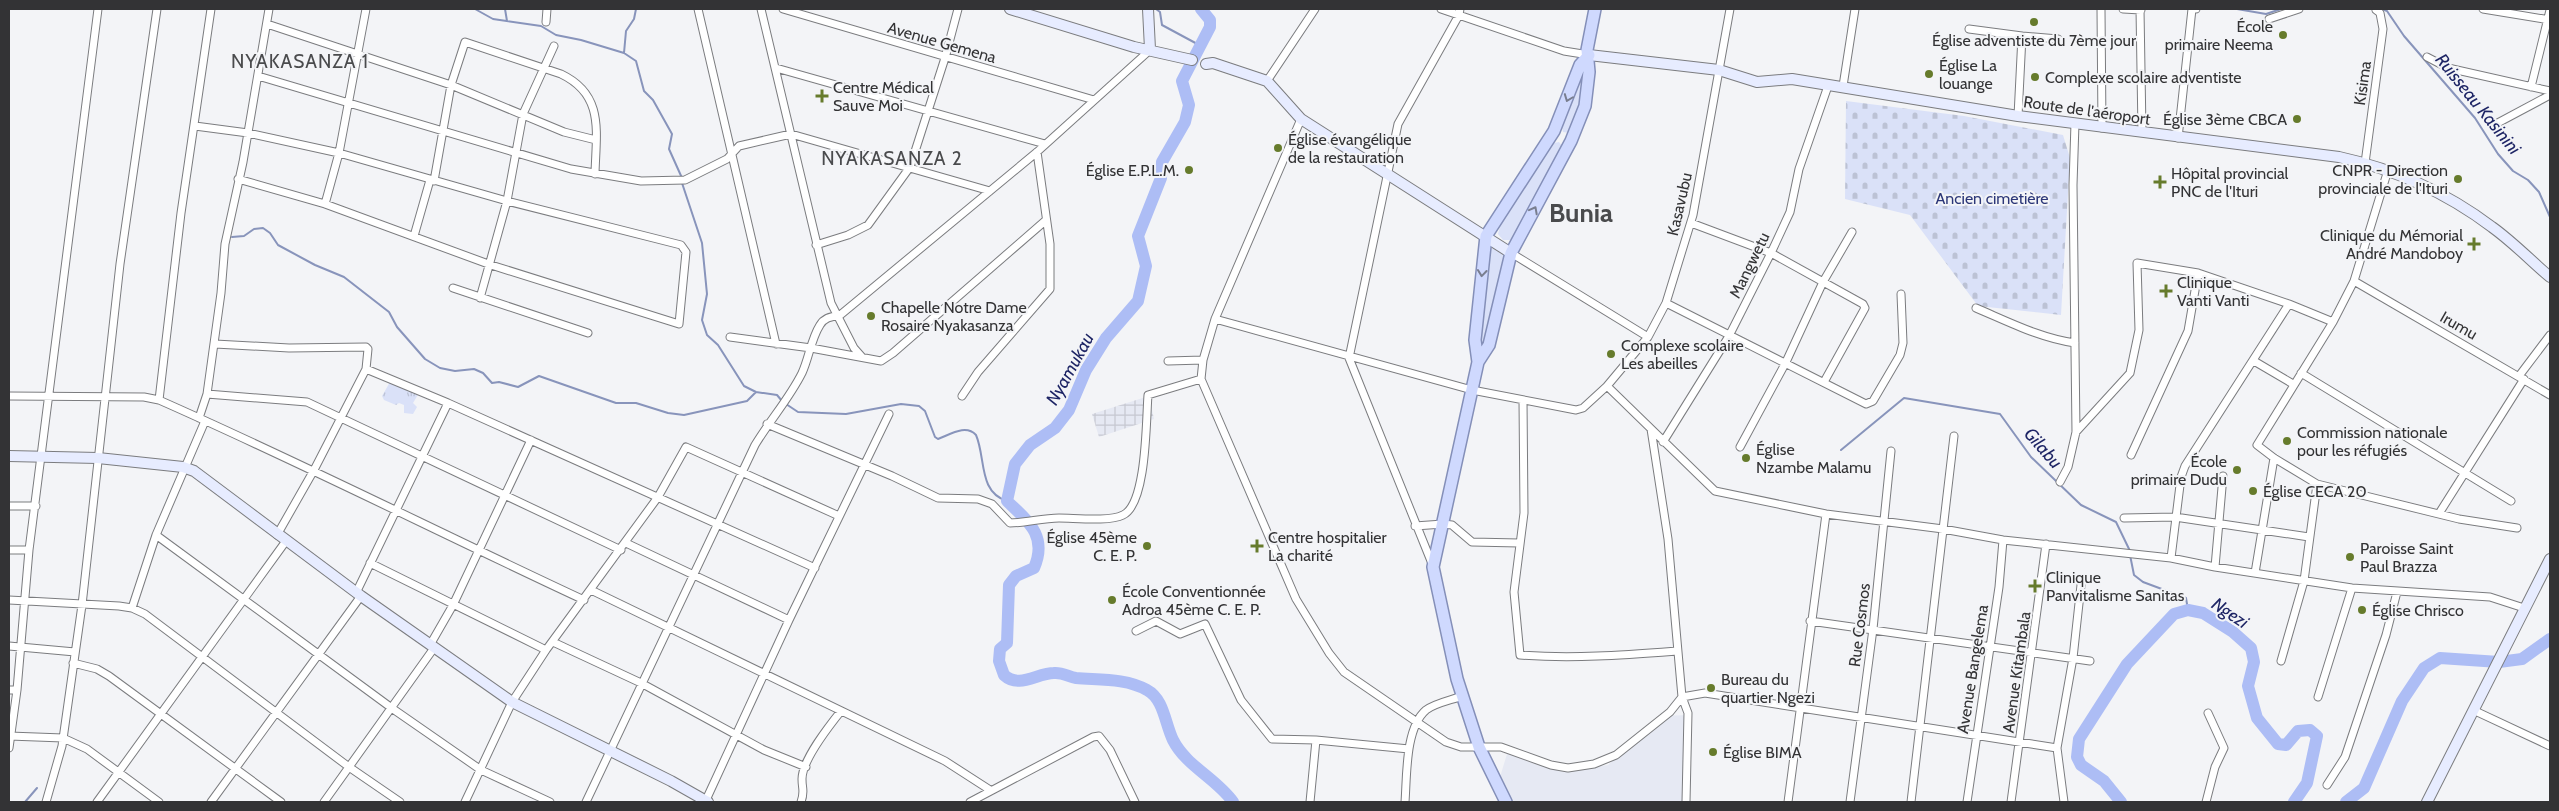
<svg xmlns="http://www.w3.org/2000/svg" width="2559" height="811" font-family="Cabin,sans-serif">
<defs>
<pattern id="industrial-grid" width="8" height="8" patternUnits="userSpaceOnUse" patternTransform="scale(1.25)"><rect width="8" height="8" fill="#e6e9f3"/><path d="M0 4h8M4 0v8" fill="none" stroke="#c6c8d1"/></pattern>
<pattern id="grass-tufts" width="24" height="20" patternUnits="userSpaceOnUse" patternTransform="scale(1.25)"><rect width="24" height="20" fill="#dae1f8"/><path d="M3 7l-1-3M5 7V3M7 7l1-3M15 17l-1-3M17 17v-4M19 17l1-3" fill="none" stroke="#bcc2d5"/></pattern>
<pattern id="cemetery-stones" width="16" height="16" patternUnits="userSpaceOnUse" patternTransform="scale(1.25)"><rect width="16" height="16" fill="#dae1f8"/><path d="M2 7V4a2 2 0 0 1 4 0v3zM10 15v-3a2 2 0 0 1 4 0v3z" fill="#bcc2d5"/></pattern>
</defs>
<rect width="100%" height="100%" fill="#f3f4f7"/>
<path fill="#e6e9f3" d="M1687 715 1684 802H1510L1500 777 1507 754 1564 772 1608 765 1663 716Z"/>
<path fill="url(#industrial-grid)" d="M1149 396 1154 419 1099 437 1092 414Z"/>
<path fill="url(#grass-tufts)" d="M390 382 419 393 413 403 417 407 413 414 404 413V405L399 403 396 405 384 400 382 396Z"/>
<path fill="url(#cemetery-stones)" d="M1846 101 1964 116 2063 135 2070 158 2061 315 1978 306 1910 215 1845 199Z"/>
<path fill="#dae1f8" d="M1585 68 1582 104 1569 133 1563 132 1562 127 1582 69Z
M1559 142 1562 146 1561 150 1513 240H1503L1498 234 1500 226 1554 143Z
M1496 246 1507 257 1487 341 1483 344 1481 340 1490 249Z"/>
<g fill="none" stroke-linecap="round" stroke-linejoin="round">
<path stroke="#8894bb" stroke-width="2" d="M475 9 493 19 541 26 556 35 581 40 624 53 636 61 644 91 653 100 672 134 669 149 682 178
M505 9 507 21
M1156 9 1160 12 1162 25 1201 46
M2237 9 2266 14 2281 9
M2382 9 2387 11 2404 36 2475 118 2498 154 2513 171 2528 180 2539 192 2550 217
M624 53 626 31 634 19 636 9
M682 183 702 243 707 294 702 320 707 335 718 345 744 386 756 392 777 395 782 401
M232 237 244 236 254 229 263 228 270 233 278 245 315 265 344 277 389 312 397 327 425 359 440 368 455 371 474 369 483 373 492 383 499 382 518 387 539 376 616 403H636L668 413 684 415 747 401 756 392
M786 404 798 412 846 414 901 404 919 406 925 411 935 437 938 439C951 434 966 424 976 435 986 458 978 492 1007 501
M1841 450 1904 398 2000 414 2031 457 2081 505 2116 522 2130 551
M2130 555 2134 575 2143 582 2186 598 2188 610
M25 802 37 788"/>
<path stroke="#adbdf5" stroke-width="12" d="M1201 9 1210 20V27L1182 81 1189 105 1185 122 1162 162 1161 178 1138 236 1146 266 1138 301 1106 338 1086 370 1069 410 1055 428 1030 445 1015 464 1007 501C1028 521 1048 536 1034 568L1016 576 1009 585 1007 643 1000 649 999 661 1004 675C1019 689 1037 673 1054 673 1062 672 1069 677 1076 678 1099 680 1126 678 1147 690 1164 699 1165 724 1173 740 1186 766 1217 779 1233 802
M2121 802 2104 781 2081 765 2077 757 2079 739 2127 664 2174 614 2188 610 2203 613 2233 632 2251 648 2254 662 2248 686 2257 718 2278 744 2286 745 2298 731 2310 730 2317 736 2307 783 2294 802
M2346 802 2364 788 2402 701 2424 668 2440 658 2499 662 2522 659 2550 639"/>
<defs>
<path id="street" d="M698 9 776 344
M761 9 831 303 854 348 862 357
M783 9 1094 100
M1441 9 1564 51 1589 55
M2101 9 2102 128
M2123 9 2141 10
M2140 9 2142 132
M2483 9 2550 20
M2269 19 2299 9
M546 22 547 9
M267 24 451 85 564 132 596 140
M1969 29 2022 36 2018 116
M2022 36 2058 39
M2427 57 2448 68 2550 91
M776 68 1045 144
M258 76 571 169 641 181 685 180 727 159 739 146 791 134 990 191
M1267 81 1315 9
M1843 86 1855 9
M2531 87 2550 10
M1301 119 1215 319 1203 360 1201 379 1296 599 1329 653 1344 672 1446 742 1461 747H1501L1551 765 1568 768 1594 764 1616 755 1670 712 1682 697 1705 693 2057 748
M195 126 248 133 339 153 507 201 681 245 686 252 679 324 491 265 325 204 238 179
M2492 126 2550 95
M2178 138 2192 9H2196
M2365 163 2383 29 2380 13 2376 10
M2388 170 2354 281 2333 322 2257 445 2274 458 2317 484 2459 519 2517 528
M434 181 451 85 465 42 561 74C605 95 596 132 595 174
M325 204 339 153 366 9
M1691 223 1771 253 1863 304 1865 308 1824 382
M414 236 430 180
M816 245 848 235 868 225 910 167 945 58 958 9
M1511 253 1648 337
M2354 281 2550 395
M453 288 588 333
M480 298 507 201 523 114 554 46
M1666 303 1866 404 1873 401 1900 355 1903 343 1901 294
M1976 308C2009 322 2040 338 2075 343
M1215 319 1472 390 1576 410 1583 408 1607 386 1715 491 1826 514 1943 529 2003 540 2171 558 2215 567 2352 588 2490 597 2524 608
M730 337 811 348 881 361 893 353 1045 221
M215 344 289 348 366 347 368 349 366 369 314 470 277 535
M1168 361 1203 360
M2254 361 2293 384
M366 369 448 403 815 568
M2301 373 2511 501
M2519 376 2550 335
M1607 386 1648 337 1666 303 1693 215 1730 9
M207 394 307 402 621 550
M9 396 144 397 159 400C302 463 442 534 584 600
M962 396 978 372 1050 289V244L1037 152
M159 400 181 213 211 9
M1523 400 1524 513 1514 592 1520 655C1573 659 1624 655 1677 651
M199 418 207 394 221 293 225 244 243 162 269 9
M767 424 892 476 938 498 978 499 992 504 1010 523C1026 523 1042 518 1059 518 1075 518 1109 522 1123 515 1147 504 1146 419 1148 395L1201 379
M1651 429 1668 539 1682 697 1688 713 1686 802
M2076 432 2130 373 2139 330 2137 263 2198 273 2289 304 2333 322
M1663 442 1729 336 1771 253 1790 212 1799 169 1828 86
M1740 447 1786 362 1823 282 1852 232
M2131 455 2188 331 2198 273
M2060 482 2068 467 2076 432 2073 185 2075 123
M9 506H36
M2440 512 2524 379
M2124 518 2175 517 2309 537
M1415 526 1443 524 1452 525 1472 542 1519 543
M156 535 393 709 481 770 550 802
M626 543 789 620
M9 550H29
M2171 558 2181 477 2185 466 2289 304
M370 563 546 650
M1433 566 1349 358 1398 124 1459 15 1460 9
M2215 567 2223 476
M2255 573 2274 458
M591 590 945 761 990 790
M356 593 448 403
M9 600 119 606 132 608 145 614 349 767 400 802
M132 608 156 535 205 421
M1810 621 2090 661
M1136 631 1156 621 1180 634 1205 624 1241 700 1272 739 1316 740 1409 749
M553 642 641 683 764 750 806 767
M430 645 453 605 531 440
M9 646 75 652
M2281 661 2304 581 2317 484
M73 663 97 669 109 676 281 802
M9 690H17
M2318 697 2352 588
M2473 710 2550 746
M9 736 63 738 87 749 159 802
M9 748 17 690 29 550 98 9
M2327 785 2345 757 2386 635 2397 592
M46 802 62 746 82 605 120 264 157 9
M97 802 286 541
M211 802 361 596
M324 802 434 648
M465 802 512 702 546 650 658 497 686 447 839 516
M586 802 755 445C770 420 789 399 802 373 809 358 811 339 820 325 824 318 831 316 839 316L1037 152 1150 50
M709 802 706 800 789 620 889 414
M801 802C805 791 802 790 802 779 802 760 829 726 841 711
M970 802 1093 737 1099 736 1110 750 1135 802
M1310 802 1316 740
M1405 802C1407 776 1405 728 1426 710 1435 703 1452 700 1462 696
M1788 802 1826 514
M1850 802 1873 629 1891 451
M1911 802 1954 436
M1967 802 1999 587 2003 540
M2011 802 2046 544
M2064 802 2057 748 2073 658 2081 585
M2206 802 2215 767 2224 748 2208 713"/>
<path id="secondary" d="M1010 9 1134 47 1192 60
M1148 9 1150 49
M1589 55 1719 70 1757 82 1792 79 2018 116 2339 157C2394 169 2447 193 2492 227 2513 242 2531 261 2550 277
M1206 64 1213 63 1267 81 1301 119 1511 253
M9 456 98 458 183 467 194 471 361 596 512 702 671 781 708 802
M2427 802 2550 559"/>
<path id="primary" d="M1478 362 1489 345 1511 253 1571 141 1585 106 1589 72 1587 50 1595 9
M1506 802 1479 747 1457 679 1433 567 1478 362 1475 340 1486 236 1554 131 1580 65 1589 55"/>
</defs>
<use href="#street" stroke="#7b7c7f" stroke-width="9"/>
<use href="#secondary" stroke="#7b7c7f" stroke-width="12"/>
<use href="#primary" stroke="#848fb8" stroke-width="14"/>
<use href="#street" stroke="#fff" stroke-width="7"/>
<use href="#secondary" stroke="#e7ecff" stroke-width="10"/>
<use href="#primary" stroke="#cfd9fe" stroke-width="11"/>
</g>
<defs><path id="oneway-chevron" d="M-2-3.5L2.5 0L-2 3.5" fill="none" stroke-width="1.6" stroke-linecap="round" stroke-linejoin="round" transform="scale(1.25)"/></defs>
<g stroke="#797e8f">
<use href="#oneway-chevron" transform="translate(1568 98) rotate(111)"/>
<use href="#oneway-chevron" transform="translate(1534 210) rotate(-62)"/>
<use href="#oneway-chevron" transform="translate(1482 273) rotate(96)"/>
</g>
<g fill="#667b2c" stroke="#f3f4f7" stroke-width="2">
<circle cx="2034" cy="22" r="5"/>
<circle cx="2283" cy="35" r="5"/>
<circle cx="1929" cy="74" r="5"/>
<circle cx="2035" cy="77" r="5"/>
<path d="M819.5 88.5h5v5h5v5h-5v5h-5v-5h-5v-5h5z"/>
<circle cx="2297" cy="119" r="5"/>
<circle cx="1278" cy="148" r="5"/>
<circle cx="1189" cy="170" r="5"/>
<circle cx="2458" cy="179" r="5"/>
<path d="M2157.5 174.5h5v5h5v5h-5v5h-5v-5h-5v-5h5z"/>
<path d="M2471.5 236.5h5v5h5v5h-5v5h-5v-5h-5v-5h5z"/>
<path d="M2163.5 283.5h5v5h5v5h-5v5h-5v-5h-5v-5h5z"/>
<circle cx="871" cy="316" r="5"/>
<circle cx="1611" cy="354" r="5"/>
<circle cx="2287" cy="441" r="5"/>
<circle cx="1746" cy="458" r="5"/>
<circle cx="2237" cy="470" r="5"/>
<circle cx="2253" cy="491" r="5"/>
<circle cx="1147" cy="546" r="5"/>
<path d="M1254.5 538.5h5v5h5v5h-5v5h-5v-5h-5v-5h5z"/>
<circle cx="2350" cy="557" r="5"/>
<path d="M2032.5 578.5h5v5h5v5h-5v5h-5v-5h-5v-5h5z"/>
<circle cx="1112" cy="600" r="5"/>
<circle cx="2362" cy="610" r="5"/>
<circle cx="1711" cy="688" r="5"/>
<circle cx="1713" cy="752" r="5"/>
</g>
<g text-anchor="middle" stroke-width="4" stroke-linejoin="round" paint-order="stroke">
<g font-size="16" fill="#333335" stroke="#f3f4f7" text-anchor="start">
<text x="2273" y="32" text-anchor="end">École<tspan x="2273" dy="18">primaire Neema</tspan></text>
<text x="2034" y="46" text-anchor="middle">Église adventiste du 7ème jour</text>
<text x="1939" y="71">Église La<tspan x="1939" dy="18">louange</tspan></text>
<text x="2045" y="83">Complexe scolaire adventiste</text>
<text x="833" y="93">Centre Médical<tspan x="833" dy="18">Sauve Moi</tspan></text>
<text x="2287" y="125" text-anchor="end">Église 3ème CBCA</text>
<text x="1288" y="145">Église évangélique<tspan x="1288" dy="18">de la restauration</tspan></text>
<text x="1179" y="176" text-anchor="end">Église E.P.L.M.</text>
<text x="2448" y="176" text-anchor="end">CNPR - Direction<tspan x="2448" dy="18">provinciale de l'Ituri</tspan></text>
<text x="2171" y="179">Hôpital provincial<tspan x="2171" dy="18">PNC de l'Ituri</tspan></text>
<text x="2463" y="241" text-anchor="end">Clinique du Mémorial<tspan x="2463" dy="18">André Mandoboy</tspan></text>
<text x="2177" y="288">Clinique<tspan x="2177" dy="18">Vanti Vanti</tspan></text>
<text x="881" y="313">Chapelle Notre Dame<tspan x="881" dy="18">Rosaire Nyakasanza</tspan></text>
<text x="1621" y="351">Complexe scolaire<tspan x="1621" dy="18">Les abeilles</tspan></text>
<text x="2297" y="438">Commission nationale<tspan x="2297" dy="18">pour les réfugiés</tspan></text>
<text x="1756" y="455">Église<tspan x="1756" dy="18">Nzambe Malamu</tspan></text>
<text x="2227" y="467" text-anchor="end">École<tspan x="2227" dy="18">primaire Dudu</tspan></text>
<text x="2263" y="497">Église CECA 20</text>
<text x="1137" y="543" text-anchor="end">Église 45ème<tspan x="1137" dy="18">C. E. P.</tspan></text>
<text x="1268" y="543">Centre hospitalier<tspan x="1268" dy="18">La charité</tspan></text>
<text x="2360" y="554">Paroisse Saint<tspan x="2360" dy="18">Paul Brazza</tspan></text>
<text x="2046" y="583">Clinique<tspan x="2046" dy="18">Panvitalisme Sanitas</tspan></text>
<text x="1122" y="597">École Conventionnée<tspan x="1122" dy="18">Adroa 45ème C. E. P.</tspan></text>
<text x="2372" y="616">Église Chrisco</text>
<text x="1721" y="685">Bureau du<tspan x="1721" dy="18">quartier Ngezi</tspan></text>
<text x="1723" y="758">Église BIMA</text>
</g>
<g font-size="16" fill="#333335" stroke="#f3f4f7">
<text transform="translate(942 42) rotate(16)" y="6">Avenue Gemena</text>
<text transform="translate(2362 83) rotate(-82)" y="6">Kisima</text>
<text transform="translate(2087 110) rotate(8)" y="6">Route de l'aéroport</text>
<text transform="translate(1679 204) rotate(-77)" y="6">Kasavubu</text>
<text transform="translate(1749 265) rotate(-64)" y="6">Mangwetu</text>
<text transform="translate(2459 325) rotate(30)" y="6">Irumu</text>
<text transform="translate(1859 625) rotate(-83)" y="6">Rue Cosmos</text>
<text transform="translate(1972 669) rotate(-81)" y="6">Avenue Bangelema</text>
<text transform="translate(2016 672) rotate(-82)" y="6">Avenue Kitambala</text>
</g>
<g font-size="16" fill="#2c3778" stroke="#f3f4f7">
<text x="1992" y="204">Ancien cimetière</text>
</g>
<g font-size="18" font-style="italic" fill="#1e2565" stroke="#f3f4f7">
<text transform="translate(2478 104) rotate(51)" y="6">Ruisseau Kasinini</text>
<text transform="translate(1070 369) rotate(-61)" y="6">Nyamukau</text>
<text transform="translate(2043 448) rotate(49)" y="6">Gilabu</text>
<text transform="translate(2230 613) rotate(34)" y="6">Ngezi</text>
</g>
<g font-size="19" letter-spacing="1" fill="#4a4b4d" stroke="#f3f4f7">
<text x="300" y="68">NYAKASANZA 1</text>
<text x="892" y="165">NYAKASANZA 2</text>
</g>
<g font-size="26" font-weight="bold" fill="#4a4b4d" stroke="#f3f4f7">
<text x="1581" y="222">Bunia</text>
</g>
</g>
<rect width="2559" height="811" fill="none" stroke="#333335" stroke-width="20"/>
</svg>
